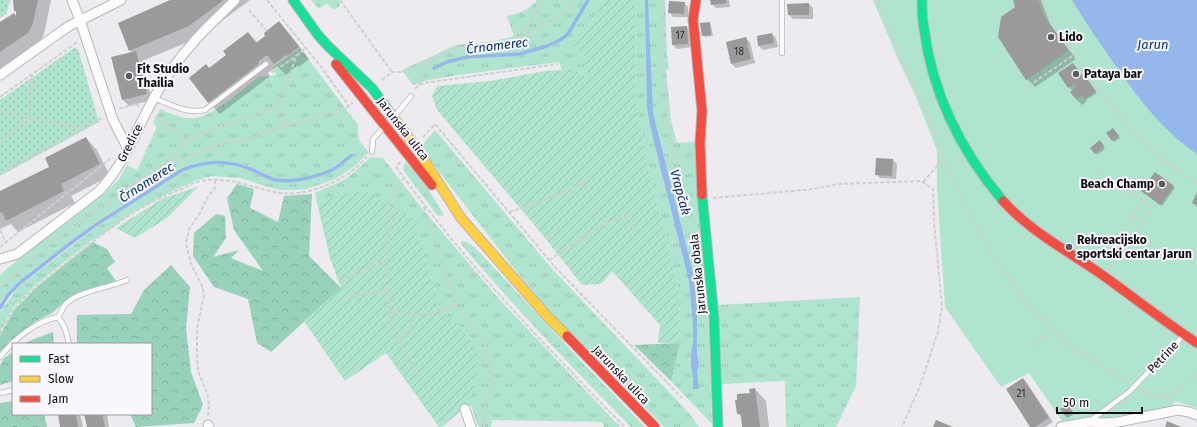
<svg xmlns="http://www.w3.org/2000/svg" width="1197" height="427" font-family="'Fira Sans',sans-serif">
<defs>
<pattern id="grass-tufts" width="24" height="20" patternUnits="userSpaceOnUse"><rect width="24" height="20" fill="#afe5ce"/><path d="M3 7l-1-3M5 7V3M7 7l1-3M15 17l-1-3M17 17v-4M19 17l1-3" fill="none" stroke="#95c3b0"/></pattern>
<pattern id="forest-crowns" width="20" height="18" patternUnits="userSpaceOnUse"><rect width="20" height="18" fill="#98d2bb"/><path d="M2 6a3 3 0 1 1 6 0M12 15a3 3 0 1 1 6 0" fill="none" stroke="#82b3a0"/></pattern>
<pattern id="park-dots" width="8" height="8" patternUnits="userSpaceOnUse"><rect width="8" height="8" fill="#afe5ce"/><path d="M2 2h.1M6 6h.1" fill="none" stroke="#95c3b0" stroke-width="1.8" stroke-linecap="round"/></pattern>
<pattern id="garden-furrows" width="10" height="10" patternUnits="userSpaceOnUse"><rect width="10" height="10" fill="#afe5ce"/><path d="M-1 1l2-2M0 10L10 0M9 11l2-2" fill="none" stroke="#95c3b0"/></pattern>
</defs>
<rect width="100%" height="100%" fill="#edeaf0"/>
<path fill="url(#grass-tufts)" d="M311 0H338L340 2 339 7 336 9 331 8 327 3 319 9Z
M537 0H606L584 33 573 47 583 51 587 74 585 77 575 69 562 70 559 62 458 75 429 80 413 85 402 70 456 45 495 41 514 36 507 16C519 13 529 10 537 0Z
M635 0H665L667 55 669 69 666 70 671 120 677 143 697 142 706 255 712 424 671 381 680 343 679 292 668 244 647 162 636 103Z
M300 48 358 125C358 141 358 141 369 152L355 166 335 179 307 189 295 190H280L265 186 240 178 212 176 197 180 164 195 131 213 112 228 91 241 37 284 13 308 0 332V312L16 290 23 283 98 226 182 171C203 163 227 162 248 170 257 173 266 180 276 181 296 184 321 178 338 168 343 165 348 160 353 156L354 154 352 152 351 154C346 158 341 162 336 165 321 175 292 182 275 178 266 176 258 170 249 167 227 158 203 160 181 168L96 222 72 240 20 281 7 294 0 304V275L16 261 104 194 119 179 127 165 137 170 157 127 153 124 160 109C169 113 177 117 187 118 209 122 242 89 260 76H272L276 74 272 68Z
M435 130 553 270 689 413 699 427H664L550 312 519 275 420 147Z
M371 157 383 158 420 206 499 299 620 427H604L602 422 492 420 491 427H480L477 424 471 405 465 407 457 324 441 311 413 218 342 193 317 203 315 193 346 179Z
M405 162 417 172 427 187 444 215 440 216 437 215 403 170Z
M462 241C471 242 479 252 485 258L583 363 645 427H631C573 368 515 308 461 244Z
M860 297 856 386 836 427H786L785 381 721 384 718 305Z"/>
<path fill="url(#forest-crowns)" d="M237 184 254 189 250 208 278 222 284 196 312 194 309 256 341 288 271 352 257 343 248 299 214 287 193 256 194 233 216 214 225 216 226 238 213 257 239 250 231 258 263 271 234 230 227 198Z
M93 242 107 249 115 262 107 268 116 281 78 294 68 299 52 313 35 322 10 341 0 352V336L14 310 39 285Z
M171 265 190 287 186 329 191 372 203 405 194 423 136 427 130 414H151V344H77V315L131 314 144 290Z
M53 332 54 344H24L29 341Z
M680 343 671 381 634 345Z
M13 352V381L0 385V366L4 358Z
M13 401V414H44L47 427H0V403Z"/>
<path fill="url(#park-dots)" d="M0 0H10L7 13 0 18Z
M74 48H76L78 49 99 122 0 176V100Z"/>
<path fill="url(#garden-furrows)" d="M606 0H635L636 103 647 162 668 244 679 292 680 343H658L660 325 612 271 601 284 582 285 541 233 437 110 432 96 437 86 490 81 546 71 575 69 585 77 587 74 583 52 573 47 584 33Z
M199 186 167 218 135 238 116 228 162 199Z
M366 191 413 218 441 311 457 323 473 345 478 369 473 391 465 407 442 427H439L386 353 345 381 304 321 341 288 330 258 317 203 342 193Z"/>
<path fill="#afe5ce" d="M873 0H1197V408L1175 401 1171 408 1109 418 1062 421 1029 373 1001 387 945 307 937 188V151L916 97 898 59Z"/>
<path fill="#96b7ec" d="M645 0H648L653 113 693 273 697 308V353L699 364 697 372 699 389H693V374L691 367V353L693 344V324L689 281 652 134 647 108Z
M1072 0H1197V154C1158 128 1130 87 1104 49 1093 33 1082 17 1072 0Z"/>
<path fill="#0003" d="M14 0H51L44 34 39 44 1 69 0 68V23L17 17V13L15 11Z
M173 0H250L200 37 142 61 152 100 129 106 123 100 112 58 133 53 130 50Z
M711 0H729L730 7 716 8 712 4Z
M1014 0H1041L1050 24 1076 59 1035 87 1027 79 999 37 1016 7Z
M684 3 688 7V17H673L669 12Z
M809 4 813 8V19H793L789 15Z
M279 23 290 34 309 59 299 67 298 65 286 75 277 66 268 73 270 76 220 114 208 102 209 69 228 55 248 33 258 43Z
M709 23 711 25 713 36 705 37 703 35Z
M686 27 691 31 692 47 677 49 673 45Z
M772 34 776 38 778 47 763 50 759 46Z
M746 38 750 42 755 63 736 68 732 64Z
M1073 64 1087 79 1097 93 1086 100 1087 101 1082 105 1076 99 1073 91 1069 87Z
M1115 131 1120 138 1114 142 1113 140Z
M86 138 97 150 110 176 71 196 75 203 18 232 11 224 0 229V192L50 167Z
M1101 143 1105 149 1097 155 1096 153Z
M877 159 893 160 897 164 896 179 880 178 876 174Z
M1173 187 1175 188 1162 206 1144 193Z
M1023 379 1027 383 1053 422 1045 427H1031Z
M755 389 766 401 769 427H743V419L738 414 751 393Z
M1068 407 1074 414 1068 418 1066 417Z
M59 414H80L83 427H61Z
M85 414H107L109 427H88Z"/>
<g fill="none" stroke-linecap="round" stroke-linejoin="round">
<path stroke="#96b7ec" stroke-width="3.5" d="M434 68 447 62 467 57 520 54 547 46 560 40 568 34 588 0
M0 308 8 295 21 282 71 243 97 224 182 170C204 161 228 160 250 169 259 172 267 178 276 180 294 183 322 176 337 167 342 163 347 159 352 155"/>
</g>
<path fill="#9c999b" d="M13 0H38L33 23 28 33 0 52V22L14 13 16 16V11H14Z
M170 0H224L189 26 129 51 118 23Z
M710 0H726L727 3 711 5Z
M1013 0H1038L1044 16 1068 51 1026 80 998 37 1001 17 1015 7Z
M669 1 685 2 684 14 668 13Z
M809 3V15H788L787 4Z
M279 21 299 47 287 56 286 55 274 64 267 55 258 62 259 64 208 103 189 78 206 64 209 68 226 55 223 51 248 32 256 43 265 36 264 33Z
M710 22 711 35 702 36 700 23Z
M687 26 688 44 672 45 671 27Z
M772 33 774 43 758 46 757 36Z
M746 37 751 59 731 64 726 42Z
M136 51 147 94 122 100 111 57Z
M1073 63 1083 77 1068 88 1058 73Z
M1085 76 1096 91 1085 99 1082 95 1076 99 1070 92 1076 87 1074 84Z
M1113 128 1119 136 1112 141 1106 133Z
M86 137 100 164 61 184 64 191 6 221 2 212 0 213V191L49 167 45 158Z
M1100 140 1104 146 1095 154 1090 148Z
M876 158 893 159 892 176 875 175Z
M1155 172 1174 186 1160 205 1141 191Z
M1197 192V206L1192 203Z
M1023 378 1049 418 1035 427H1030L1006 389Z
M755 388 760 427H742L741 414H737L735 400H737V394L750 393 749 389Z
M1067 404 1073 412 1066 417 1060 409Z
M58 414H76L78 427H60Z
M84 414H102L105 427H87Z
M936 420 953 427H933Z
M1167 421 1181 427H1165Z"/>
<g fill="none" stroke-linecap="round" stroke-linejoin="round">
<defs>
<path id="lane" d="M782 0V53
M154 98C172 105 186 114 205 110L266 64
M395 116 411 96
M372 152 373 139 384 127
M58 317C60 314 62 310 64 306 76 291 109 288 127 280
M0 357C14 339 36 321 58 317 65 325 67 334 69 344
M0 393 13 390
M1090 421 1129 392 1183 336"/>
<path id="street" d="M72 0 80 20 113 120 128 149
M0 75 69 26 121 0
M0 259 17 254 99 191C126 163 138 124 158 91 168 74 179 58 192 44 205 28 221 15 235 0
M465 409 471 427
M208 425 209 427
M1061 427 1089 422 1103 423 1118 422 1178 410 1189 412 1197 415"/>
<path id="fast" d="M293 0 318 35 328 46 372 88 391 114
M922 0C922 9 922 19 924 28 932 93 961 151 1003 201
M702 195 714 318 718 427"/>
<path id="slow" d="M391 114 415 146 461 218 547 316 567 336"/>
<path id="jam" d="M696 0 693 19 702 111 700 143 702 195
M336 64 432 185
M1003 201C1030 231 1066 250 1098 272 1131 295 1163 321 1197 343
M567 336 655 427"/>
</defs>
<use href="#lane" stroke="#b8b5ba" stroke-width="6"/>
<use href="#street" stroke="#b8b5ba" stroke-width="11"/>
<use href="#fast" stroke="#b8b5ba" stroke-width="11"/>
<use href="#slow" stroke="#b8b5ba" stroke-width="11"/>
<use href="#jam" stroke="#b8b5ba" stroke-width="11"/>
<path stroke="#cfcfd0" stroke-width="2" stroke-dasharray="4 2" stroke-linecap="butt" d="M267 0 322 68 349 106
M340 0 392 72
M662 0C662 45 662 90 670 135 676 162 684 190 691 218
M878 0 882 13 896 46 912 81 932 126 943 159 974 223 995 260 1025 300 1052 329 1073 348 1128 383
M1042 0 1050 19 1090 79 1132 131 1154 153 1177 171 1197 183
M249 10 267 31
M519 37 530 23 543 0
M271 70 273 72 295 57
M382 80 392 72H405L454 48 495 45 508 42 532 32 543 23 560 16 568 9 573 0
M419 85 431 60
M415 89 418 86 424 83 558 64
M1024 89 1074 55
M0 97 76 43 77 44
M276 106 285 91 296 56 306 48
M119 109 135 104 139 106
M0 111 30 119 84 128 102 118
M155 117 187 139
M423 137 435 124 555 267 682 398
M0 140 30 119 32 74
M400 162 396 167C446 236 502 300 561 361 582 383 603 406 625 427
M167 163 187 139 226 124 263 114 276 106 287 125
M1095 168 1143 201 1101 262
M0 174 83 129
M404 177C397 190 387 201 390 216L388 261 390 320 404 350 418 373
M923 182 943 159
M713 198 814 189 838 184 921 181 933 189 934 222 942 307 938 332 920 386 902 427
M424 207 456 305 484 340 490 367 492 385 483 414 484 427
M509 212 535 204 586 182
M0 230 6 242
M0 247 110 159
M549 260 607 223 629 215 634 231
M1111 268 1152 207 1143 201
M343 282 378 263 388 261
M0 287 54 241 152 171 166 164 206 149 253 137 287 125 310 120 349 106 353 103
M348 299 357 295 388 290
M390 314C406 311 422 316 439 313 444 312 451 307 456 305
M0 334C5 325 9 315 15 308 31 289 51 275 70 260 89 244 109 229 130 215 145 205 162 197 179 190 186 187 194 182 201 181 227 176 250 187 275 192 306 199 347 180 367 157
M399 339 410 333 412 314
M1033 346 1052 330
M1142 390C1148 393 1154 396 1161 396 1171 396 1189 381 1197 375
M1162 396 1170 401
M208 416 209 404 207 393 198 371 197 356V329L204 295 202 286 191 264 186 243 189 229 200 213 207 198 215 188V179
M616 427 620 423"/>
<use href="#lane" stroke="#fcfcfd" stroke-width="4.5"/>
<use href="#street" stroke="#fcfcfd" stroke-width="9"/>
<use href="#fast" stroke="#16e098" stroke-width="9"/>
<use href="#slow" stroke="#ffcf43" stroke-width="9"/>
<use href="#jam" stroke="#f24e42" stroke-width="9"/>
</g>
<g fill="#5c5a5e" stroke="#faf6fe" stroke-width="1.5">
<circle cx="1051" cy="37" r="4"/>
<circle cx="1076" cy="74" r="4"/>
<circle cx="129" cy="76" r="4"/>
<circle cx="1162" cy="184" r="4"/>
<circle cx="1069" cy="247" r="4"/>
</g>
<g text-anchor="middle" stroke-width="4" stroke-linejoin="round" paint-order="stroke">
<g font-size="10" fill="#322f32">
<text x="680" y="39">17</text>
<text x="739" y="55">18</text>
<text x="1021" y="397">21</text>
</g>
<g font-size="12" font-weight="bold" fill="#0e0c0f" stroke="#faf6fe" text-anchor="start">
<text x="1059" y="41">Lido</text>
<text x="137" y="73">Fit Studio<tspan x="137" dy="14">Thailia</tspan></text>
<text x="1084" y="78">Pataya bar</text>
<text x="1154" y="188" text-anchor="end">Beach Champ</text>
<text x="1077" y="244">Rekreacijsko<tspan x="1077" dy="14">sportski centar Jarun</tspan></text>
</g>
<g font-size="12" fill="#0e0c0f" stroke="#faf6fe">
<text transform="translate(403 129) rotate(52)" y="4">Jarunska ulica</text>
<text transform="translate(130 143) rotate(-63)" y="4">Gredice</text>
<text transform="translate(698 274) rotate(-96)" y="4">Jarunska obala</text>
<text transform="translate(1163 357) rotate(-47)" y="4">Petrine</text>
<text transform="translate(621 375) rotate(46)" y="4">Jarunska ulica</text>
</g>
<g font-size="13" font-style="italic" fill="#053373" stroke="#faf6fe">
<text x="1153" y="49">Jarun</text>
<text transform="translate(497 45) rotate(-7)" y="5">Črnomerec</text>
<text transform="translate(146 182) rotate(-33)" y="5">Črnomerec</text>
<text transform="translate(681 192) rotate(75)" y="5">Vrapčak</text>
</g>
</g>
<rect x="12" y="343" width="140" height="72" fill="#faf6fe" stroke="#9c989e"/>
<rect x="20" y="356" width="20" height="6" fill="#16e098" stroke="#9c989e"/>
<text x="48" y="363" font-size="12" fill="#0e0c0f">Fast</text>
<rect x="20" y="376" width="20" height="6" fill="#ffcf43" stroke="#9c989e"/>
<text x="48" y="383" font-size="12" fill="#0e0c0f">Slow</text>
<rect x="20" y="396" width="20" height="6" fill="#f24e42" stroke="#9c989e"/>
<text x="48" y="403" font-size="12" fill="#0e0c0f">Jam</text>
<path d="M1057 407v6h85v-6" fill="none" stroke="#0e0c0f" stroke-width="2"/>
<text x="1063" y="407" font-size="12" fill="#0e0c0f" stroke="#faf6fe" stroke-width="3" paint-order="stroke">50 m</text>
</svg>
